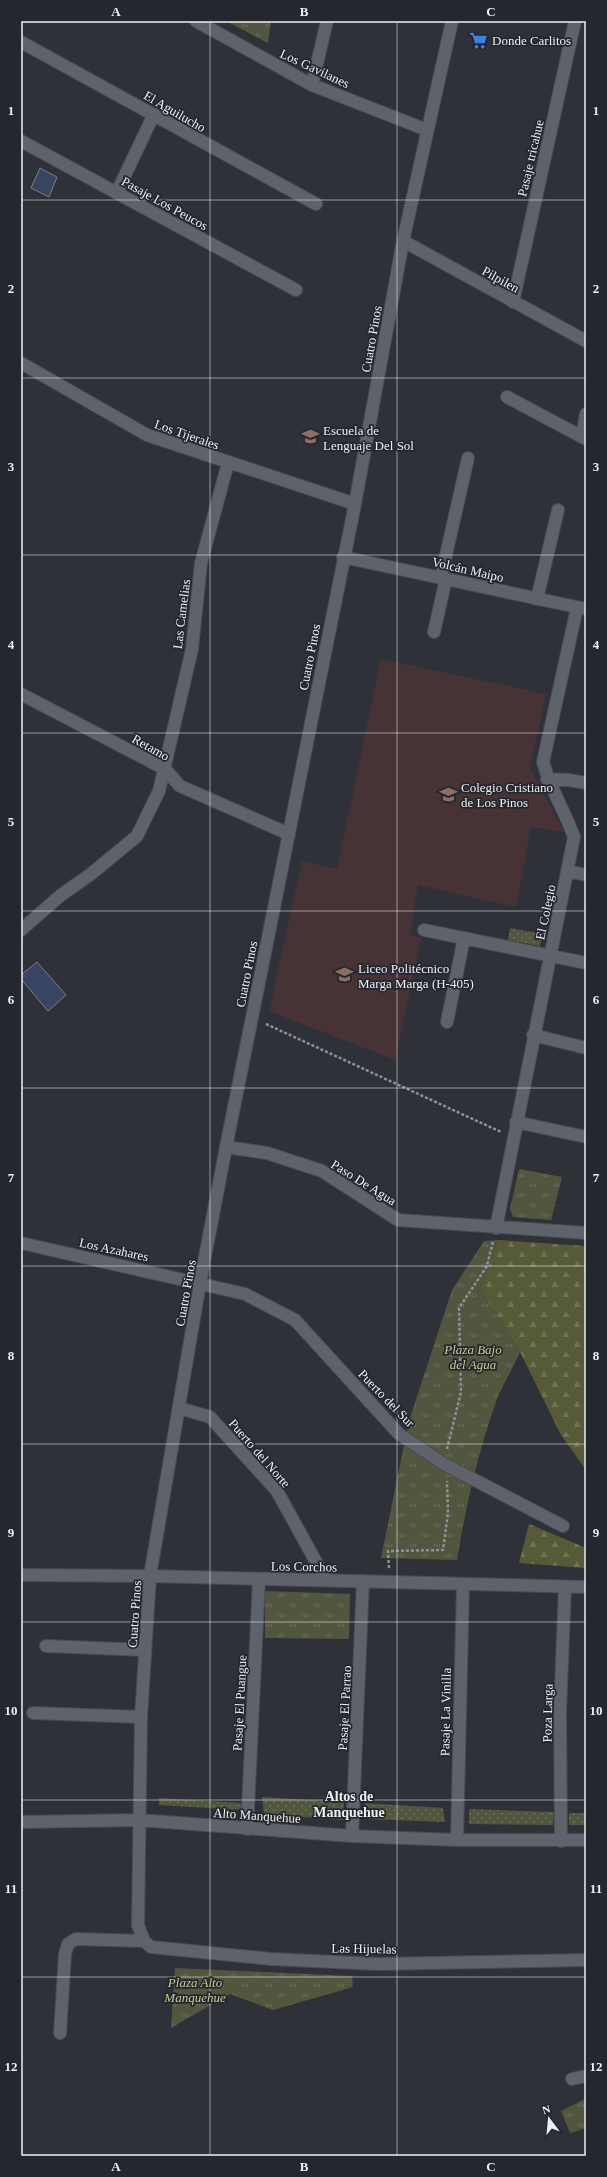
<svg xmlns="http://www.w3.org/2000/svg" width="607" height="2177" font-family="'Times New Roman',serif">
<defs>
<pattern id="grass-dots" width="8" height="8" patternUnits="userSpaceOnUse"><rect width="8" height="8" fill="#53563e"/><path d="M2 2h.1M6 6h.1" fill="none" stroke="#6c6f5a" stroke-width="1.8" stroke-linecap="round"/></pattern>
<pattern id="forest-firs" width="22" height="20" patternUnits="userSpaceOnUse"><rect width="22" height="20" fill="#565a36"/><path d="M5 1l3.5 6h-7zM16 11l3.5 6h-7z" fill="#6f7254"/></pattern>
<pattern id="park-tufts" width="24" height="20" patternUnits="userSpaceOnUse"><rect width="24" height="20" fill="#53563e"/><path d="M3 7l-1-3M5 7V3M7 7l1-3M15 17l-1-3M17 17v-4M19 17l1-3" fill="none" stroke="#6c6f5a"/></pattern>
</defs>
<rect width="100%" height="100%" fill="#2e3138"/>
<path fill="#473235" d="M381 659 546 694 530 768 564 832 531 827 516 907 418 885 410 935 421 938 395 1060 269 1011 302 861 337 869Z"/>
<path fill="url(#grass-dots)" d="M510 928 543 934 540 946 508 940Z
M262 1797 344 1802 343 1820 264 1814Z
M159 1798 241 1803 242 1810 159 1805Z
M365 1803 443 1808 445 1822 366 1819Z
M469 1809 554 1812 553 1825 469 1824Z
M569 1813H586V1825H569Z"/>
<path fill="url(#forest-firs)" d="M498 1240 586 1246V1470L561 1435 520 1352 480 1289Z
M529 1524 586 1548V1568L519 1563Z"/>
<path fill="url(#park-tufts)" d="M226 21H271L268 43Z
M519 1169 562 1177 551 1220 513 1217 510 1209Z
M498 1240 480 1289 520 1352C513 1368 504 1383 497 1399 478 1452 466 1505 457 1560L381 1558 409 1421 452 1290 484 1241Z
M265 1591 350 1594 349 1639 265 1638Z
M175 1968 352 1976 353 1987 273 2010 230 1994 171 2028Z
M586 2097V2128L570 2133 561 2111 585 2099Z"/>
<path fill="#394463" stroke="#7a7d86" d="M40 168 57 177 49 197 31 188Z
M37 962 66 995 48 1011 21 979V975Z"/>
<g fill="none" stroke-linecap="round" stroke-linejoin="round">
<defs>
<path id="street" d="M196 21 312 85 427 130
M21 42 316 204
M312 85 327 21
M21 141 296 290
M117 192 154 114
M403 241 586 341
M513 302 575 21
M21 363 147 435 355 504
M507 397 586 439
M582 437 586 414
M441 577 468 458
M537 599 558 510
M434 632 446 579
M21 694 165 769 180 786 289 834
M547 779 569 780 586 783
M568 871 586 875
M21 930 61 895 91 874 137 836 159 791 192 649 201 563 228 463
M424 930 586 963
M447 1022 464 938
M533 1035 586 1048
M516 1122 586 1137
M226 1147 267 1153 322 1171 398 1220 586 1233
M496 1228 574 837C565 811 550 789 543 762L577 608
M21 1243 245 1294 295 1320 399 1434 444 1464 563 1526
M179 1408 210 1417 277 1491 326 1580
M21 1575 150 1576 141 1717 138 1925 144 1941 151 1947 271 1959 378 1964 586 1960
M46 1646 145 1650
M33 1713 141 1717
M21 1822 139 1820 352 1836 457 1840H586
M247 1829 259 1580
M352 1836 363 1581
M457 1840 463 1584
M561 1841 560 1712 565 1587
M60 2033 65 1954 68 1944 76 1939 144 1941
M572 2079 586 2076"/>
<path id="secondary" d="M452 21 403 241 355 504 226 1147 200 1283 150 1576 586 1587
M343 557 586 609"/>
</defs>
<use href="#street" stroke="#4a4c52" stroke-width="14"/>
<use href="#secondary" stroke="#4a4c52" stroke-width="14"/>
<path stroke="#8e9197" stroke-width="2.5" stroke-dasharray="3 2" stroke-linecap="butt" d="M266 1024 501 1132
M447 1449 461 1392 459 1308 487 1266 493 1241
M389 1568 388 1551 443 1550 448 1513 447 1481"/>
<use href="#street" stroke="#5e626a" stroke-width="12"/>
<use href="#secondary" stroke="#5e626a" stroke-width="12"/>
</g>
<path fill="none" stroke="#edeff4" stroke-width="1" stroke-opacity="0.55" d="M210 21V2156M397 21V2156M21 200H586M21 378H586M21 555H586M21 733H586M21 911H586M21 1088H586M21 1266H586M21 1444H586M21 1622H586M21 1800H586M21 1977H586"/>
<defs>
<symbol id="supermarket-bare" viewBox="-9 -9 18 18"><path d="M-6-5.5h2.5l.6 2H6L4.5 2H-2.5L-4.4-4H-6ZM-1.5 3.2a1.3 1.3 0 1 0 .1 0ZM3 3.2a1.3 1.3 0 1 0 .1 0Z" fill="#3f7fe0" stroke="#24272e" stroke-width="2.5" paint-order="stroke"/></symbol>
<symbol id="school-bare" viewBox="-9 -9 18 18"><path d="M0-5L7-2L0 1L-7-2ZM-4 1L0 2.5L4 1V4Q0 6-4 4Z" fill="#8d6e63" stroke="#24272e" stroke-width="2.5" paint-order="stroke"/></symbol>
</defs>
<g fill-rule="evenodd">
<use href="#supermarket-bare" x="466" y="28" width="25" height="25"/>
<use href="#school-bare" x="298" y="424" width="25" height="25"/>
<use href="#school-bare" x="436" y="782" width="25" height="25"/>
<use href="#school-bare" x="332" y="962" width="25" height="25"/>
</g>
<g text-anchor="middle" stroke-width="3.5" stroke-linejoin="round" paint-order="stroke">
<g font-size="13" fill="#edeff4" stroke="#24272e" text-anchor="start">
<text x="492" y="45">Donde Carlitos</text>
<text x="323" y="435">Escuela de<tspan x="323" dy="15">Lenguaje Del Sol</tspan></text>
<text x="461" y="792">Colegio Cristiano<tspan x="461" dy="15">de Los Pinos</tspan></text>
<text x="358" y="973">Liceo Politécnico<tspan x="358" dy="15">Marga Marga (H-405)</tspan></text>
</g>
<g font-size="13" fill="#edeff4" stroke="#24272e">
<text transform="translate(315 68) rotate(25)" y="5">Los Gavilanes</text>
<text transform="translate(175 111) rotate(30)" y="5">El Aguilucho</text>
<text transform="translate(530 158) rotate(-77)" y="5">Pasaje tricahue</text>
<text transform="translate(165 203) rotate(29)" y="5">Pasaje Los Peucos</text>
<text transform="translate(501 279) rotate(29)" y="5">Pilpilen</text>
<text transform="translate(371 339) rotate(-80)" y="5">Cuatro Pinos</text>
<text transform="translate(187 434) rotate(19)" y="5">Los Tijerales</text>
<text transform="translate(468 569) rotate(13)" y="5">Volcán Maipo</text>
<text transform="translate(181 614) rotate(-83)" y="5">Las Camelias</text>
<text transform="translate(309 657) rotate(-79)" y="5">Cuatro Pinos</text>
<text transform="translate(151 747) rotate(29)" y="5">Retamo</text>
<text transform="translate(545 912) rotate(-78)" y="5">El Colegio</text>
<text transform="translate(246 974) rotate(-79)" y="5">Cuatro Pinos</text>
<text transform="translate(364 1182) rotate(32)" y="5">Paso De Agua</text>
<text transform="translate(114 1249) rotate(12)" y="5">Los Azahares</text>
<text transform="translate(185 1293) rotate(-80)" y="5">Cuatro Pinos</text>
<text transform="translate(387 1398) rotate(46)" y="5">Puerto del Sur</text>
<text transform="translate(260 1453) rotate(49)" y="5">Puerto del Norte</text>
<text transform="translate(304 1566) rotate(1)" y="5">Los Corchos</text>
<text transform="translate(134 1614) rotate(-86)" y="5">Cuatro Pinos</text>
<text transform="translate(239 1703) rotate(-87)" y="5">Pasaje El Puangue</text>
<text transform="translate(344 1708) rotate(-87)" y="5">Pasaje El Parrao</text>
<text transform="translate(445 1712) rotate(-89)" y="5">Pasaje La Vinilla</text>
<text transform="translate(547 1713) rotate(-89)" y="5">Poza Larga</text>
<text transform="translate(257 1815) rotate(4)" y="5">Alto Manquehue</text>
<text transform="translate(364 1948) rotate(1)" y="5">Las Hijuelas</text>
</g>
<g font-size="13" font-style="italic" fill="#c5cd8e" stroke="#24272e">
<text x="473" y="1354">Plaza Bajo<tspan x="473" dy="15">del Agua</tspan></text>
<text x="195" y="1987">Plaza Alto<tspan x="195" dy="15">Manquehue</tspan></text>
</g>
<g font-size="14" font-weight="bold" fill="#edeff4" stroke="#24272e">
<text x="349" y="1801">Altos de<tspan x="349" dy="16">Manquehue</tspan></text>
</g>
</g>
<rect width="607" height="2177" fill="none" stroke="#24272e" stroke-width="44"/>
<g transform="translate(549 2119) rotate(344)" stroke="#24272e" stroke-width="3" paint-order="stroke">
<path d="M0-3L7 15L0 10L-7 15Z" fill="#edeff4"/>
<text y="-6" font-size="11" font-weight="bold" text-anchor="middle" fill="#edeff4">N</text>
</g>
<rect x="22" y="22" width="563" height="2133" fill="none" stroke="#edeff4" stroke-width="1.5"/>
<g font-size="13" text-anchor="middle" font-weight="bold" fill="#edeff4">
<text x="116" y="16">A</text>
<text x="304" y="16">B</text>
<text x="491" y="16">C</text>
<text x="11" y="115">1</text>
<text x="596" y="115">1</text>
<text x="11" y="293">2</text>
<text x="596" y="293">2</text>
<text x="11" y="471">3</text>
<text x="596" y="471">3</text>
<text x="11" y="649">4</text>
<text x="596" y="649">4</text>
<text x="11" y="826">5</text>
<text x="596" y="826">5</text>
<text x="11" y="1004">6</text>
<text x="596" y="1004">6</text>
<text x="11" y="1182">7</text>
<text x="596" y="1182">7</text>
<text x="11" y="1360">8</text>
<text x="596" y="1360">8</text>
<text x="11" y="1537">9</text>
<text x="596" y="1537">9</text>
<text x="11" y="1715">10</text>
<text x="596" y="1715">10</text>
<text x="11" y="1893">11</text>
<text x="596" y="1893">11</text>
<text x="11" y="2071">12</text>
<text x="596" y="2071">12</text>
<text x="116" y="2171">A</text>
<text x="304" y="2171">B</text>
<text x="491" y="2171">C</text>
</g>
</svg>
